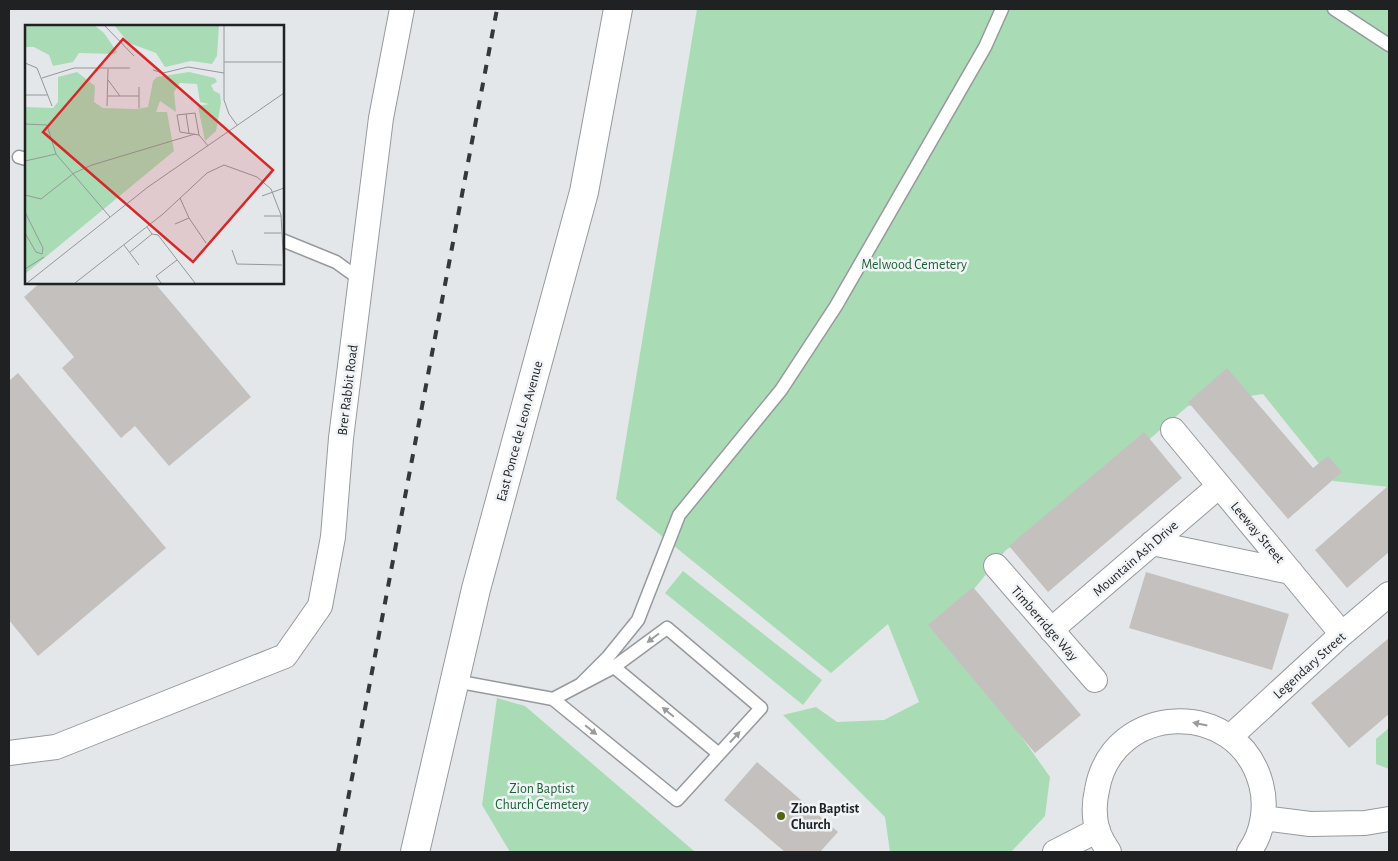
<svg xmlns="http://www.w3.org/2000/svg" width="1398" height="861" font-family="'Alegreya Sans',sans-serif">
<rect width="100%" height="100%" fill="#e3e7ea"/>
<path fill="#a9dcb4" d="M697 9H1389V487L1333 481 1263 394 1188 406 1066 511 1006 550 955 612 975 671 1050 777 1045 816 1011 852H890L885 817 783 715 816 707 837 722 884 720 919 702 888 624 831 673 616 499Z
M683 571 822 680 803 705 665 593Z
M497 698 525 706 694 851 510 852 482 805Z
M1389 728V769L1376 764V739Z"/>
<path fill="#c4c0be" d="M41 282H154L251 397 169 466 135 426 121 438 62 368 74 357 24 297Z
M1227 368 1313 468 1328 456 1342 472 1288 519 1188 402Z
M18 373 166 548 38 656 9 620V381Z
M1144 432 1182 478 1048 592 1009 546Z
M1389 485V552L1347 588 1315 550Z
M1146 572 1289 614 1272 670 1129 628Z
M973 587 1081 715 1035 753 928 625Z
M1389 638V714L1349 748 1311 703Z
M757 762 838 832 820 852H785L724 800Z"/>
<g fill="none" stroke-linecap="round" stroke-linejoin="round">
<defs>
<path id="service" d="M1334 9 1389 45
M19 157 26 159
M282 240 336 262 361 280
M614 667 719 754
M455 681 553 699 677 800 761 708 667 628 614 667 553 699
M581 684 608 657 638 620 679 515 781 390 836 306 985 47 1002 9"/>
<path id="minor" d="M1173 430 1342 634
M1152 543 1291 572
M996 566 1095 680
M1051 630 1219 486
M1230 737 1342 634 1389 594
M9 753 56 747 285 656 320 606 333 537 341 438 381 118 402 9
M1263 818 1310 824 1365 823 1389 819
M1055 852 1098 830
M1109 852C1105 846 1101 839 1098 832 1094 819 1094 803 1097 790 1112 702 1238 697 1261 784 1267 806 1263 833 1249 852"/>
<path id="secondary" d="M415 852 476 589 584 192 618 9"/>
</defs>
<use href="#service" stroke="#969a9d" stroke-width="15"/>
<use href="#minor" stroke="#969a9d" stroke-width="26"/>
<use href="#secondary" stroke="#969a9d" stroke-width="30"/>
<use href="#service" stroke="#fff" stroke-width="12"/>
<use href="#minor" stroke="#fff" stroke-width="24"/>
<use href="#secondary" stroke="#fff" stroke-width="28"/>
<path stroke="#353738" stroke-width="4" stroke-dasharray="9 9" stroke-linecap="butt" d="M338 852 497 9"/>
</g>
<defs><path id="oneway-solid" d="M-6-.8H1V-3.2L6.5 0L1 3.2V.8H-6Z" transform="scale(1.25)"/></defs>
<g fill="#9a9b9c">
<use href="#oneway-solid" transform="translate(653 638) rotate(143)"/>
<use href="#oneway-solid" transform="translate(668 712) rotate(-141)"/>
<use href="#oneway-solid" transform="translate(1200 724) rotate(-168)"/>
<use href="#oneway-solid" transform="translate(591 730) rotate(39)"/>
<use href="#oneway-solid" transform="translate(735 737) rotate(-47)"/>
</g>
<circle fill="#53650f" stroke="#f0f4f7" stroke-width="2" cx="781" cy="816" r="5"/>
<g text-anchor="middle" stroke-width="5" stroke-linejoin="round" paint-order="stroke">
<g font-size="14" fill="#1f6235" stroke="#f0f4f7">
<text x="914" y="269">Melwood Cemetery</text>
<text x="542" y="793">Zion Baptist<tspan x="542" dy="16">Church Cemetery</tspan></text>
</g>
<g font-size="14" fill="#1f2122" stroke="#f0f4f7">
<text transform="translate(347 390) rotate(-83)" y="5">Brer Rabbit Road</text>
<text transform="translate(519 431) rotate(-75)" y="5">East Ponce de Leon Avenue</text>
<text transform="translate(1258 532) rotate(50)" y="5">Leeway Street</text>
<text transform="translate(1135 558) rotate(-41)" y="5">Mountain Ash Drive</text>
<text transform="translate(1045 623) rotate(49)" y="5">Timberridge Way</text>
<text transform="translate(1309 665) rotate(-42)" y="5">Legendary Street</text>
</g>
<g font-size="14" font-weight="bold" fill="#1f2122" stroke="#f0f4f7" text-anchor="start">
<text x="791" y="813">Zion Baptist<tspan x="791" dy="16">Church</tspan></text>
</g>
</g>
<g transform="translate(25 25)">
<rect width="259" height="259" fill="#e3e7ea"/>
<path d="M0 0H69L79 8 92 27 89 29 54 28 48 37 28 41 24 30 9 22H0ZM89 0H194L192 31 187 39 166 36 140 42 131 28 104 18ZM52 47 70 61 69 77 78 83 111 84 123 82 128 56 132 52 164 47 190 53 192 57 186 60 189 66 195 69 196 78 191 106 180 116 173 81 184 79 175 77 172 59 155 58 149 67 151 87 135 76 131 87H142L149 126 0 249V82L28 83 33 77V52Z" fill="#a9dcb4"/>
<path fill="none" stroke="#95989a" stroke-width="1" d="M79 0 109 31M199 0V75L204 89 212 100M199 37H257M0 38 12 43 27 81M128 45 138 48 163 42 199 48M17 53 49 43H105M83 55 95 71M0 70H22M83 71H114M82 81 83 44M114 83V62M161 89 164 108M0 99 22 100 31 129 85 192M174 110 155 107 152 90 170 88 174 110 183 121M0 136 31 129M0 170 16 174 49 148 67 140 170 109M237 171 259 163M0 187 18 223 17 229 11 227 0 208M239 191H256M164 193 181 218M150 199 164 193 155 173M122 202 127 209 133 210 170 258M239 208H256M99 220 114 240M207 225 212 239 257 240M105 227 127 209M0 244 19 232M2 258 123 162 259 68M50 258 138 189 182 148 199 140 232 152 246 164 256 190 259 244M136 258 131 251 152 235"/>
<path fill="#d62828" fill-opacity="0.15" stroke="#d62828" stroke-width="2.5" d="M98 14 248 145 168 237 18 107Z"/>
<rect width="259" height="259" fill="none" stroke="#1f2122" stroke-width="2.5"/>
</g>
<rect width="1398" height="861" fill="none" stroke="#1f2122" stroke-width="20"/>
</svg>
